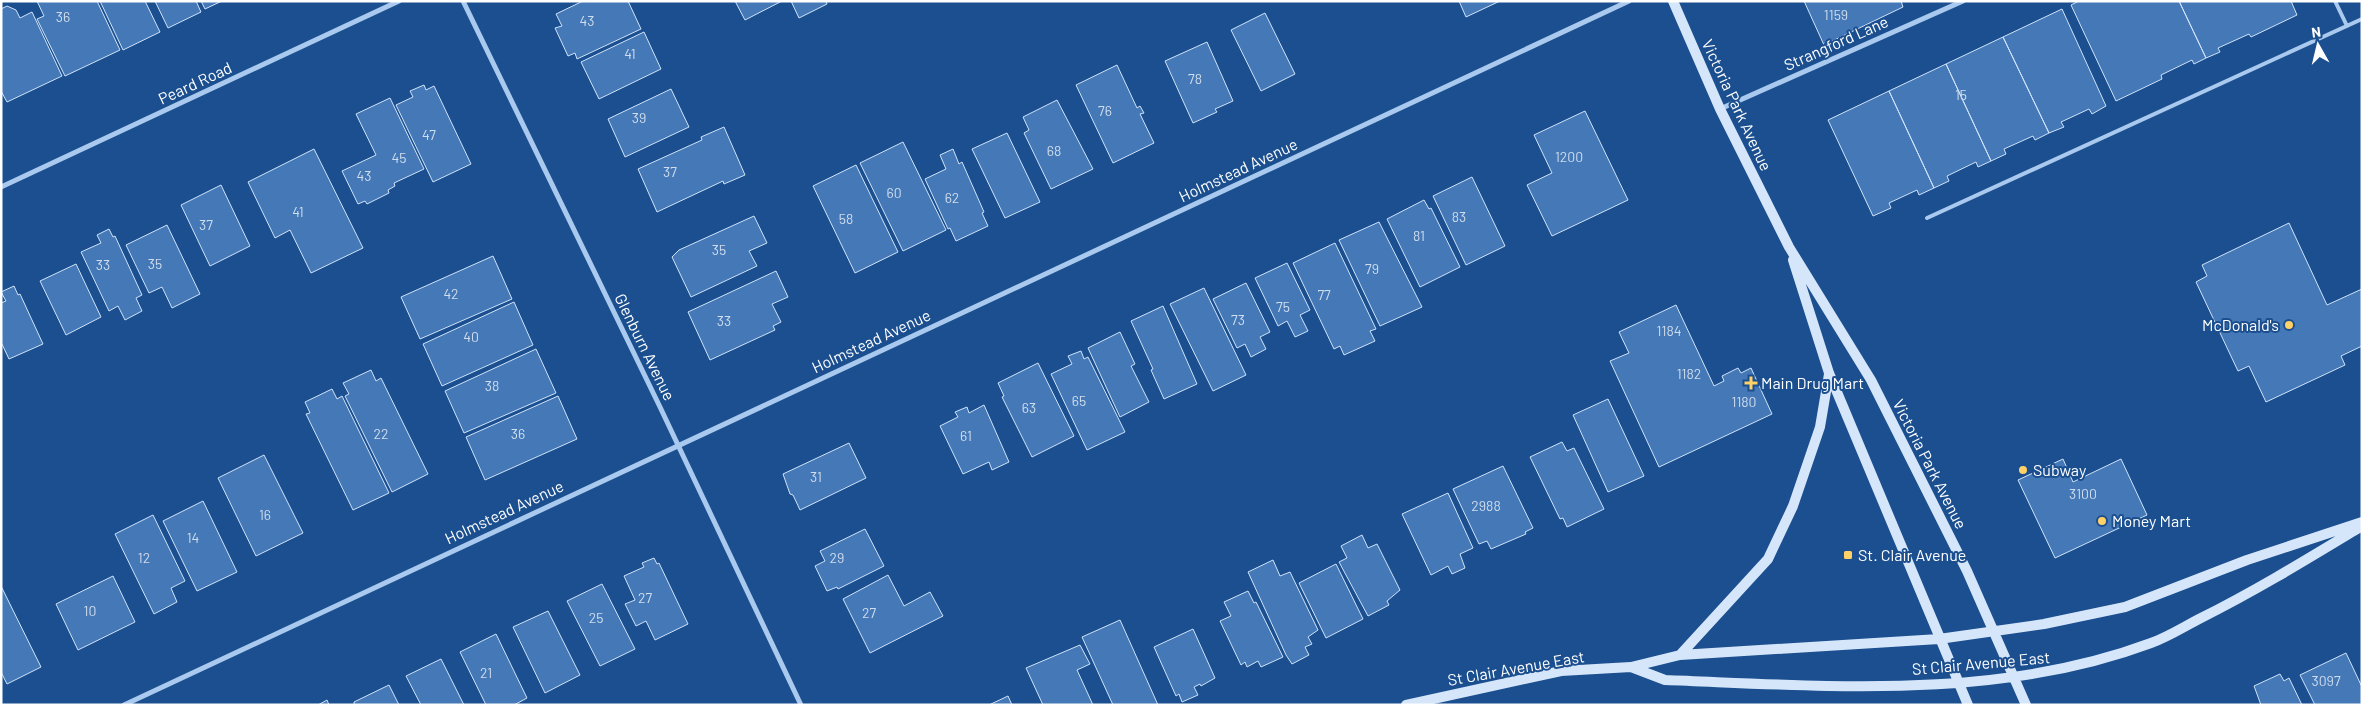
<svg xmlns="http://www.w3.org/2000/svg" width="2363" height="706" font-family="Barlow,sans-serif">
<rect width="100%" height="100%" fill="#1b4f8f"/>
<path fill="#4478b7" stroke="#cfe3fa" d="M37 1H97L120 50 65 76 37 19 44 16Z
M100 1H145L160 32 123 50Z
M155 1H196L201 12 168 28Z
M201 1H222L205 9Z
M583 1H628L641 29 577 59 575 53 568 56 555 28 562 26 556 14Z
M735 1H782L745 20Z
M791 1H826L827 4 799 18Z
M1459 1H1500L1466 17Z
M1804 1H1901L1903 7 1824 45Z
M2079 1H2179L2206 58 2194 64 2192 60 2161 75 2162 79 2116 101 2071 5Z
M2179 1H2291L2297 15 2251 37 2249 34 2218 48 2220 52 2206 58Z
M7 6 16 10 20 18 32 12 62 76 7 102 1 91V9Z
M2062 9 2106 106 2092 114 2089 109 2061 122 2064 127 2049 133 2003 37Z
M1265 13 1295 74 1261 91 1231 30Z
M644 32 661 69 599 99 581 62Z
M2003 37 2049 133 2035 140 2033 136 2004 149 2006 154 1991 161 1946 64Z
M1207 42 1233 101 1215 109 1217 112 1193 123 1165 61Z
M1946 64 1991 161 1978 167 1976 162 1947 176 1949 181 1934 188 1889 91Z
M1117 65 1137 108 1140 106 1144 113 1140 114 1154 143 1113 163 1076 85Z
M424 85 426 90 434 86 471 164 433 182 396 105 413 97 410 91Z
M671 89 689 127 625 157 608 119Z
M1889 91 1934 188 1919 195 1917 190 1889 203 1891 208 1873 216 1828 120Z
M390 98 424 169 394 183 395 186 388 190 389 193 367 204 365 201 358 204 342 171 376 155 356 114Z
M1057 100 1093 169 1051 189 1024 133 1029 130 1023 117Z
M1585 111 1628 200 1552 236 1527 185 1552 173 1534 135Z
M724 127 745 175 724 184 723 181 657 212 638 169 702 140 701 137Z
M1007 133 1040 202 1005 218 972 149Z
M903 142 946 230 903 251 860 163Z
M314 149 363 248 311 273 290 230 275 238 248 182Z
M953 149 959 164 962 162 984 212 982 213 988 226 956 241 950 228 948 229 925 179 946 169 940 155Z
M856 165 898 252 855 273 813 186Z
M1472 177 1505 246 1466 265 1433 196Z
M221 185 250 246 210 266 181 205Z
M1424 200 1429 209 1431 208 1460 267 1420 287 1387 219Z
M754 216 767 243 749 251 757 266 691 297 672 257 679 250Z
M1379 222 1422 307 1380 326 1339 240Z
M2289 223 2327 305 2362 289V346L2341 356 2345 365 2266 402 2249 366 2238 371 2196 282 2207 276 2202 265Z
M167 225 200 294 172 308 162 287 149 293 126 245Z
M109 229 113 237 115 236 142 295 136 298 142 311 125 320 118 306 109 311 81 252 101 243 97 235Z
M1335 243 1376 329 1370 331 1375 341 1344 355 1340 346 1334 349 1293 263Z
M493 256 512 299 420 339 401 297Z
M1287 263 1310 310 1300 315 1308 331 1295 337 1287 321 1278 326 1255 278Z
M76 264 101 317 66 335 40 281Z
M776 271 788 297 772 304 781 322 773 326 775 330 710 360 688 312Z
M1246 283 1270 332 1260 337 1266 349 1251 357 1245 344 1237 348 1213 299Z
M14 286 18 295 20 294 43 344 9 359 1 342V303L6 301 1 292Z
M1204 288 1246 375 1213 391 1170 304Z
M514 302 533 345 442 386 423 344Z
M1676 305 1714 386 1724 381 1722 376 1738 368 1741 373 1751 368 1772 414 1659 467 1610 361 1629 353 1619 332Z
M1163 306 1197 384 1164 399 1151 370 1153 369 1131 321Z
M1120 332 1135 364 1131 366 1149 402 1120 417 1088 348Z
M536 349 556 393 464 433 445 391Z
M1081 351 1084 359 1088 357 1125 432 1087 450 1051 374 1072 364 1068 356Z
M1038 363 1074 436 1032 457 1002 397 1004 396 998 383Z
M371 370 376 381 381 378 428 474 392 492 345 396 349 394 343 383Z
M332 389 337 399 342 396 389 493 353 510 306 414 310 413 305 402Z
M558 396 577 439 485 480 466 437Z
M1608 399 1644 476 1608 492 1573 415Z
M984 405 1009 462 992 470 989 462 963 474 940 426 958 417 955 412 967 407 969 413Z
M1562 442 1567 451 1574 448 1604 509 1567 527 1563 518 1560 519 1530 457Z
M849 443 866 478 800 510 793 495 790 494 783 474Z
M264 455 303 533 256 556 218 478Z
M2063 459 2073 482 2121 459 2147 515 2055 558 2018 480Z
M1503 466 1533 528 1525 532 1526 534 1491 549 1487 541 1479 544 1453 489Z
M1448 493 1473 548 1460 554 1465 568 1452 574 1448 566 1431 575 1402 514Z
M203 501 237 572 197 591 163 521Z
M153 515 185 581 171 588 177 602 154 614 115 534Z
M865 529 884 566 838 589 837 587 827 591 815 566 825 561 820 551Z
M1362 535 1368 548 1377 544 1400 590 1387 601 1389 605 1368 616 1339 562 1347 558 1341 546Z
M654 558 657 564 659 563 688 624 655 640 646 621 636 626 625 604 635 600 624 576 644 567 642 563Z
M1273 560 1280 576 1290 572 1318 630 1308 637 1312 644 1305 647 1309 655 1292 664 1286 655 1248 572Z
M1336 564 1363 619 1326 638 1299 583Z
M888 575 904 606 930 592 943 616 870 653 843 599Z
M113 576 135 622 78 650 56 604Z
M602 584 635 649 600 666 567 601Z
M1 586 41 667 7 684 1 672Z
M1248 591 1254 603 1256 602 1283 657 1261 667 1258 661 1247 667 1245 662 1241 665 1220 621 1231 616 1224 602Z
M548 611 580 675 545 693 513 627Z
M1120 620 1158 705H1113L1082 637Z
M1193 629 1215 678 1201 686 1200 684 1194 687 1198 695 1182 702 1179 694 1176 696 1154 647Z
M496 634 527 698 514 705H486L460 652Z
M1080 645 1090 664 1077 670 1093 705H1043L1026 668Z
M2346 653 2362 687V705H2315L2300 675Z
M441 659 464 705H421L406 676Z
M2280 674 2284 681 2289 678 2302 705H2261L2254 686Z
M389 685 399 705H354V702Z
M1008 696 1012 705H989Z
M327 700 329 705H318Z"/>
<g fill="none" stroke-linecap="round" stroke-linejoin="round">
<path stroke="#a9c9ee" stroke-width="4" d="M2335 1 2347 26
M1927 218 2362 19"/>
<path stroke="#a9c9ee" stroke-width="5" d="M463 1 660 407 801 705
M1720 109 1963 1
M1 187 399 1
M124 705 1629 1"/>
<path stroke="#d6e6fa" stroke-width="10" d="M1673 1 1720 109 1789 247 1871 380 1967 571 2026 705
M1793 260 1829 373 1968 705
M1680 655 1768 559 1793 506 1820 427 1829 374
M1631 667 1665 680C1827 686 1996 701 2151 643 2168 637 2185 626 2201 618 2257 590 2309 558 2362 526
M1406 705 1561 671 1631 667 1680 655 1939 639 2044 624 2125 607 2247 560 2362 522"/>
</g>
<g fill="#ffd166" stroke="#1b4f8f" stroke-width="2">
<circle cx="2289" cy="325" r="5"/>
<path d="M1748.5 375.5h5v5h5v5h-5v5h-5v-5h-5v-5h5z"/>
<circle cx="2023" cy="470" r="5"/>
<circle cx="2102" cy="521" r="5"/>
<rect x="1843" y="550" width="10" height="10" rx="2.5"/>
</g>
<g text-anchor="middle" stroke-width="4" stroke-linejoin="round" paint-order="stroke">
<g font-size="14" fill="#d0dded">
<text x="1836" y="20">1159</text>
<text x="63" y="22">36</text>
<text x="587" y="26">43</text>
<text x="630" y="59">41</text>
<text x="1195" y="84">78</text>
<text x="1961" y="100">15</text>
<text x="1105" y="116">76</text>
<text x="639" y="123">39</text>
<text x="429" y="140">47</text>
<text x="1054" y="156">68</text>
<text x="1569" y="162">1200</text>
<text x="399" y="163">45</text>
<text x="670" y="177">37</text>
<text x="364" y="181">43</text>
<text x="894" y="198">60</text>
<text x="952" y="203">62</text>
<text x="298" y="217">41</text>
<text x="1459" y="222">83</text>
<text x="846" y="224">58</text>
<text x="206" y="230">37</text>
<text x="1419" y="241">81</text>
<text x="719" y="255">35</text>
<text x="155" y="269">35</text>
<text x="103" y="270">33</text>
<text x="1372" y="274">79</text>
<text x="451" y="299">42</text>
<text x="1324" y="300">77</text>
<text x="1283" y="312">75</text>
<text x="1238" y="325">73</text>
<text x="724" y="326">33</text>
<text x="1669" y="336">1184</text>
<text x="471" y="342">40</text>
<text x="1689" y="379">1182</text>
<text x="492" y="391">38</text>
<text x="1079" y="406">65</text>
<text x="1744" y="407">1180</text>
<text x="1029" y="413">63</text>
<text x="381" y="439">22</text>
<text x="518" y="439">36</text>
<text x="966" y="441">61</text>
<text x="816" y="482">31</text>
<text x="2083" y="499">3100</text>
<text x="1486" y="511">2988</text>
<text x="265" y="520">16</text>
<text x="193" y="543">14</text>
<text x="144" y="563">12</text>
<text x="837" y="563">29</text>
<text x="645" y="603">27</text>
<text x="90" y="616">10</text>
<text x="869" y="618">27</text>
<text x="596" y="623">25</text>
<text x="486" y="678">21</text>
<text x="2326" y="686">3097</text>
</g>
<g font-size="16" fill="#fff" stroke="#1b4f8f">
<text transform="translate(1836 43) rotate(-24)" y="6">Strangford Lane</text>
<text transform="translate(195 83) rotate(-25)" y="6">Peard Road</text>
<text transform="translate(1737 105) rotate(65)" y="6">Victoria Park Avenue</text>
<text transform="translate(1238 170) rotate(-25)" y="6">Holmstead Avenue</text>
<text transform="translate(871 341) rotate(-25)" y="6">Holmstead Avenue</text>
<text transform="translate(645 347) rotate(64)" y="6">Glenburn Avenue</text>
<text transform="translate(1930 464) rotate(63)" y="6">Victoria Park Avenue</text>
<text transform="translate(504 512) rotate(-25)" y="6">Holmstead Avenue</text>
<text transform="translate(1981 663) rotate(-5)" y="6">St Clair Avenue East</text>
<text transform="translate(1516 668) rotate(-10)" y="6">St Clair Avenue East</text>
</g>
<g font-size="16" fill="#fff" stroke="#1b4f8f" text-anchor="start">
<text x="2279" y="331" text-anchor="end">McDonald's</text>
<text x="1761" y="389">Main Drug Mart</text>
<text x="2033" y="476">Subway</text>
<text x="2112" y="527">Money Mart</text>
<text x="1858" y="561">St. Clair Avenue</text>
</g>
</g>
<rect width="2363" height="706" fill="none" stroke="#ffffff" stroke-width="5"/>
<g transform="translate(2318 45) rotate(352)" stroke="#1b4f8f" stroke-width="4" paint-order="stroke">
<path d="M0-4L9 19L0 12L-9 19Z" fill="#ffffff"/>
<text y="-8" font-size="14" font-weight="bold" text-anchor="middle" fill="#ffffff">N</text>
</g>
</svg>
